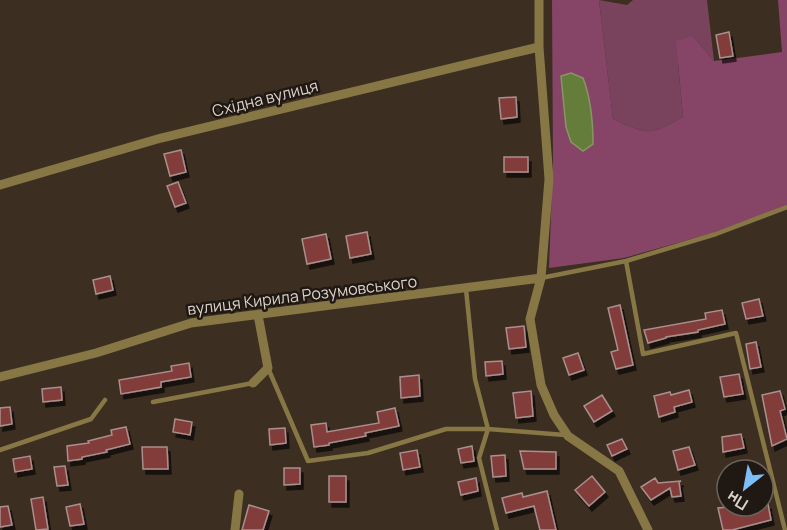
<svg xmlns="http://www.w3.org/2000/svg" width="787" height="530" font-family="Manrope,sans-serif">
<defs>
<filter id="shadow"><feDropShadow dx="3" dy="5" stdDeviation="0" flood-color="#0009"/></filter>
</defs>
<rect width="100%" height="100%" fill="#3d2e22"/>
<path fill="#79435e" d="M599 0 627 5 633 0H707L714 61 693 36 678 64 683 117C649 136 649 135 613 119Z"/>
<path fill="#864567" d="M552 0H599L613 119C649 135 649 136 683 117L676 41 693 36 714 61 782 52 778 0H787V206L716 232 624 258 549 268 553 162Z"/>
<path fill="#647d3b" stroke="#889666" stroke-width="1.5" d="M571 73 583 78C591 99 593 121 593 144L583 151 571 142 566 127 561 76Z"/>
<path fill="#823c3a" stroke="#a9908e" stroke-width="1.5" filter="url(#shadow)" d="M729 32 733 56 720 58 716 35Z
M516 97 517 117 501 119 499 98Z
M181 150 186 172 170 176 164 154Z
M504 157H528V172H504Z
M178 182 186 203 175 207 167 186Z
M367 232 371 254 350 258 346 236Z
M326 234 331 259 307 264 302 239Z
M110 276 113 290 96 294 93 280Z
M759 299 763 316 746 319 742 303Z
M620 305 633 365 616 369 611 352 618 350 608 308Z
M722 310 725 324 698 330V332L666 337V338L648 343 644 330 706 319 705 313Z
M524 326 526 347 509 349 506 328Z
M756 342 761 367 750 369 746 344Z
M578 353 584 370 569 375 563 358Z
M502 361 503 374 486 376 485 362Z
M189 363 191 377 161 382V387L121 394 119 380 172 371 171 366Z
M739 374 743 394 724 397 720 377Z
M419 375 420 396 401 398 400 377Z
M61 387 62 400 43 402 42 389Z
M689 390 692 402 674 407 675 412 659 417 654 396 670 392 671 395Z
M531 391 533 416 516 418 513 393Z
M780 391 785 409 780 411 787 439 772 446 762 395Z
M602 395 612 411 594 422 584 406Z
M10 407 12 424 0 426V408Z
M395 408 399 426 365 433 366 436 329 443V445L314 447 311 425 326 423 327 432 379 423 377 412Z
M175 419 192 422 190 435 173 432Z
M126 427 130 444 106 450 107 452 82 457V459L68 461 67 446 89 443 88 441 112 435 111 430Z
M285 428 286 443 270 445 269 429Z
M741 434 744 448 723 452 722 437Z
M622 439 627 449 612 456 607 445Z
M472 446 474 461 461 463 458 449Z
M142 447H167L168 469H143Z
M689 447 695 465 678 470 673 451Z
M417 450 420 467 403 470 400 453Z
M520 451 556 452V469H524Z
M505 455 506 476 493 477 491 456Z
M30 456 32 469 15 472 13 459Z
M65 466 68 485 57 486 54 467Z
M284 468H300V484L284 485Z
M329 476H346V502H329Z
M592 476 605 492 589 506 575 490Z
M476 478 478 491 461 495 458 482Z
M655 478 658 483 681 481 679 482 681 496 672 497 670 488 651 500 641 487Z
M547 491 556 530H540L534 506 506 513 502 498 522 493 523 497Z
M43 497 48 529 36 530 31 499Z
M80 504 84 524 70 526 66 507Z
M768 504 771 520 732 530H723L718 508 740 506 741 509Z
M249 505 269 511 263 530H242Z
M8 506 12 525 0 527V507Z"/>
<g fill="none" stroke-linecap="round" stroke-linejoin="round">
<path stroke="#867745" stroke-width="4.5" d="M626 261 643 354 736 333 785 530
M541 278 626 261 716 234 787 207
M466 289 475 379 488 429 565 435
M268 368 308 461 368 453 446 429H488L479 458 497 530
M153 402 253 383
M0 450 91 419 105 400"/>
<path stroke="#867745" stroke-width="9" d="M539 0V47L549 179 541 278 530 319 541 385 554 415 568 436 619 471 648 530
M0 185 161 138 539 47
M0 377 96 353 191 323 541 278
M253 383 268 368 258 315
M235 530 239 494"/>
</g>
<g text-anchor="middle" stroke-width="5" stroke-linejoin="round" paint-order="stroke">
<g font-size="16" fill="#dcd2ca" stroke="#1f1813">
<text transform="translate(265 98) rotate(-14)" y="6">Східна вулиця</text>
<text transform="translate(302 295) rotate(-7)" y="6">вулиця Кирила Розумовського</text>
</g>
</g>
<g transform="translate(745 488) rotate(211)"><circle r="28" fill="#1f1813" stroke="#6b625c" stroke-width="1.5"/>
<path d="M0-4.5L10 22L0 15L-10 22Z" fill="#7bbef8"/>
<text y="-9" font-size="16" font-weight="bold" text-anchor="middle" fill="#dcd2ca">Пн</text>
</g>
</svg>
